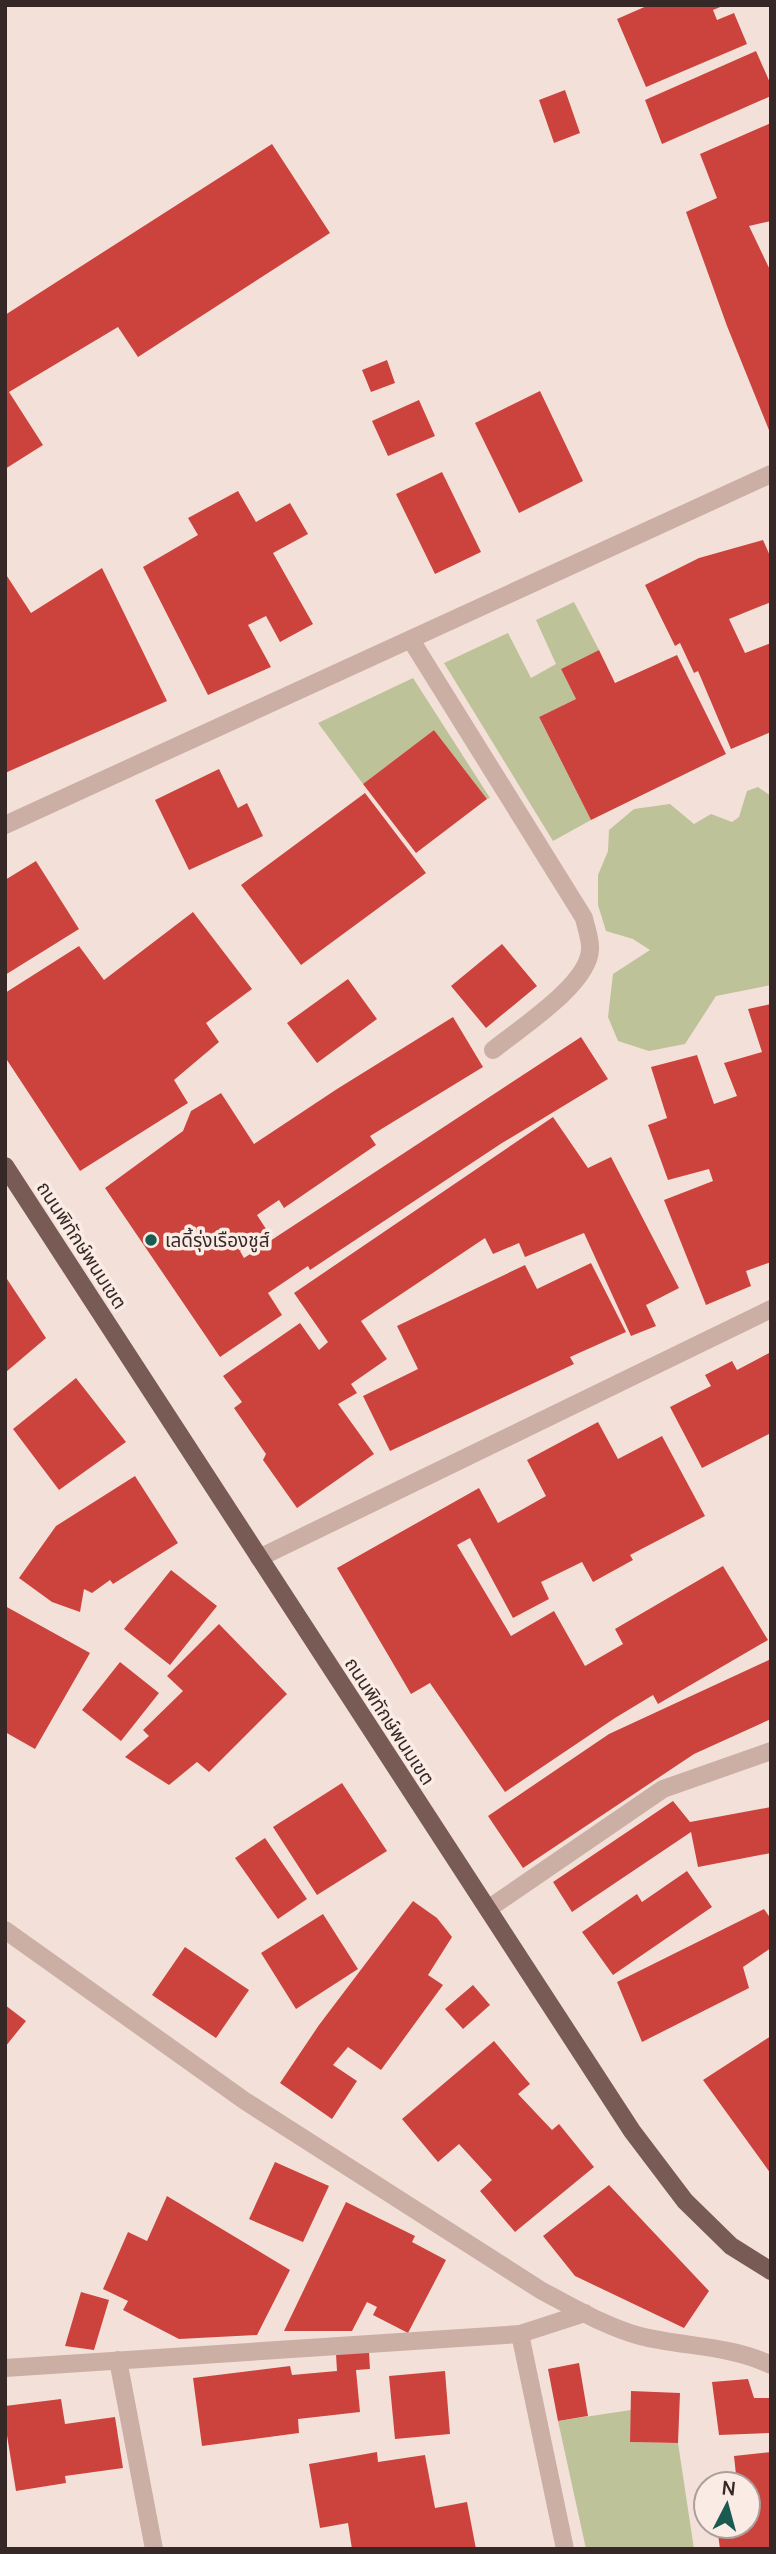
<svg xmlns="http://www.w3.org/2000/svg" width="776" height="2554" font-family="Manrope,'Noto Sans Thai',sans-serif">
<rect width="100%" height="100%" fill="#f3e1d9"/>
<path fill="#bdc298" d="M574 602 599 650 561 669 576 699 539 717 591 820 553 841 444 663 508 633 531 678 556 664 536 620Z
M413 678 490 798 487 799 434 730 363 784 318 723Z
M758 787 771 796V985L716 996 685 1044 649 1051 618 1041 608 1017 613 974 650 950 633 939 606 931 598 905V875L608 851 609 830 634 809 670 804 694 824 711 814 732 822 739 817 747 791Z
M631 2410 630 2442 678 2443 694 2549H586L558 2421Z"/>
<path fill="#cc433d" d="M649 5H725L713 10 717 20 734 13 747 44 646 87 617 19Z
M756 51 771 85V96L662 144 645 100Z
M565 90 580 133 554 143 539 100Z
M771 123V221L749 226 771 272V435L727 326 686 212 717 198 700 154Z
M272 144 330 233 138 357 118 327 9 392 43 445 5 469V315Z
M387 360 395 383 371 392 362 370Z
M540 391 583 481 519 513 475 423Z
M419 400 435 436 388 456 372 421Z
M442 472 481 552 435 574 396 494Z
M238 491 256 522 290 503 308 534 273 553 313 624 280 642 266 616 248 625 271 667 208 695 143 567 198 535 188 518Z
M763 540 771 558V602L729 619 745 653 771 643V732L731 749 698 671 694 673 680 643 675 646 645 585 699 558Z
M102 568 167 701 5 773V573L31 613Z
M599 650 615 683 677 655 726 754 591 820 539 717 576 699 561 669Z
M434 730 487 799 416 853 363 784Z
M219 769 238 808 247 803 263 836 189 870 155 800Z
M365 793 426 873 301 965 241 885Z
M36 861 79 929 5 975V880Z
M193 912 252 989 206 1023 219 1042 174 1080 188 1103 80 1171 5 1057V993L79 946 104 980Z
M502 944 537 986 486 1028 451 986Z
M348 979 377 1019 317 1063 287 1023Z
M771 1004V1262L746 1271 751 1286 706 1305 664 1200 713 1181 709 1169 668 1180 648 1125 667 1118 651 1067 697 1055 714 1104 737 1096 724 1063 762 1052 748 1009Z
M453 1017 483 1067 370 1136 376 1145 284 1208 279 1200 257 1215 268 1232 240 1251 244 1258 581 1037 608 1079 502 1143 310 1270 308 1266 268 1293 282 1315 220 1357 105 1188 183 1131 191 1111 221 1093 254 1144 337 1089Z
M553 1117 588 1168 611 1157 679 1288 646 1305 656 1326 631 1336 584 1233 525 1257 519 1243 493 1254 485 1238 361 1321 387 1359 351 1384 357 1393 338 1404 374 1454 297 1508 263 1460 266 1454 234 1408 242 1402 223 1376 300 1323 319 1350 328 1342 294 1293Z
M591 1263 626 1332 570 1357 574 1364 390 1451 363 1396 418 1369 397 1326 525 1265 537 1289Z
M5 1276 46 1338 6 1372 5 1370Z
M771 1352V1433L702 1468 670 1407 711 1386 705 1375 732 1361 737 1370Z
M76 1378 126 1442 59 1490 13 1429Z
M598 1422 618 1459 662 1436 705 1516 630 1555 633 1560 593 1582 582 1562 541 1582 549 1599 513 1618 470 1538 457 1545 511 1636 554 1611 585 1666 623 1644 615 1629 723 1566 768 1640 658 1704 653 1695 615 1718 505 1792 430 1683 411 1694 337 1568 479 1488 498 1523 546 1496 527 1460Z
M135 1476 178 1543 113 1584 110 1580 92 1593 84 1589 80 1612 52 1602 19 1578 56 1526Z
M171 1570 217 1606 170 1665 124 1629Z
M5 1606 90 1653 35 1749 5 1732Z
M219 1624 287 1694 209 1772 197 1762 169 1785 125 1757 149 1736 143 1730 183 1691 167 1676Z
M771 1659V1719L694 1754 523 1868 488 1816 609 1734Z
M120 1662 159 1693 121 1741 82 1710Z
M342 1783 387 1851 317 1895 273 1827Z
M673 1801 690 1822 771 1807V1853L698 1867 691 1832 572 1912 553 1882Z
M265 1838 307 1899 278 1919 235 1858Z
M687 1871 712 1907 613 1975 582 1932 637 1894 642 1902Z
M413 1901 437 1918 452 1937 428 1975 443 1985 381 2070 348 2047 333 2065 357 2081 332 2119 280 2083 319 2025Z
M764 1909 771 1919V1948L743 1967 749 1988 642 2042 617 1982Z
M323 1914 358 1969 296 2009 261 1953Z
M185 1947 249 1990 216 2038 152 1995Z
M473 1985 490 2005 463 2029 445 2009Z
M5 2005 26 2021 5 2047Z
M771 2036V2174L703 2080Z
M494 2041 530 2084 518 2094 552 2130 559 2124 594 2167 515 2232 480 2191 492 2180 459 2144 438 2162 402 2119Z
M275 2162 329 2186 303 2242 249 2219Z
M609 2185 709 2291 684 2328 575 2276 543 2236Z
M167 2196 290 2270 257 2335 179 2339 123 2310 128 2301 103 2289 128 2232 147 2241Z
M346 2202 415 2236 412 2242 446 2260 408 2333 373 2315 377 2307 367 2302 352 2331H284Z
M81 2292 109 2300 94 2350 65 2346Z
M369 2352 370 2369 356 2370 360 2412 298 2419 299 2433 202 2446 193 2378 290 2366 292 2375 337 2371 336 2354Z
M579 2363 588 2416 558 2421 548 2369Z
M445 2371 450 2434 395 2439 389 2376Z
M748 2379 754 2398H771V2433L719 2435 712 2382Z
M631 2391 680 2393 678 2443 630 2442Z
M61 2399 65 2424 115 2417 123 2468 65 2476 66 2483 16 2491 5 2423V2406Z
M377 2452 378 2462 425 2455 435 2508 467 2502 476 2549H352L348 2523 320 2528 309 2464Z
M771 2452V2549H720L717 2526H748V2484H737L734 2456Z"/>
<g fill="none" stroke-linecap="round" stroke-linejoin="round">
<path stroke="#cbaea4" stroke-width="18" d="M488 1909 663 1789 771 1751
M520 2334 565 2549"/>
<path stroke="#cbaea4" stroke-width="18" d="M411 640 584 918C586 928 591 940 590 950 588 985 520 1028 493 1050
M5 825 771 474
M259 1558 771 1309
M5 1930 245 2101 542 2291C573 2307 606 2327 640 2336 683 2347 730 2345 771 2365
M118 2360 154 2549
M5 2368 520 2334 585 2313"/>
<path stroke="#795b56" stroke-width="18" d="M5 1166 632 2131 685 2201 731 2246 771 2271"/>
</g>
<circle fill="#1a5a51" stroke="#faece5" stroke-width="2.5" cx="151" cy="1240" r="7"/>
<g text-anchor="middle" stroke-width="7" stroke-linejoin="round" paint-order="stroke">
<g font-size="19" fill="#362826" stroke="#faece5" text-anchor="start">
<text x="165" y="1247">เลดี้รุ่งเรืองชูส์</text>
</g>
<g font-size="19" fill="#362826" stroke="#faece5">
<text transform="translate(82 1245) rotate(57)" y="7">ถนนพิทักษ์พนมเขต</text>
<text transform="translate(390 1721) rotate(57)" y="7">ถนนพิทักษ์พนมเขต</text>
</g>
</g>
<rect width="776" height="2554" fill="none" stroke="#362826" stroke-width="14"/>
<g transform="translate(727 2505) rotate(6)"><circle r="33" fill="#faece5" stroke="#ac9e99" stroke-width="2"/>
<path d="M0-5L12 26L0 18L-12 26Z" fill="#1a5a51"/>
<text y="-10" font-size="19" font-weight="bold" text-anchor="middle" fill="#362826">N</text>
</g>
</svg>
